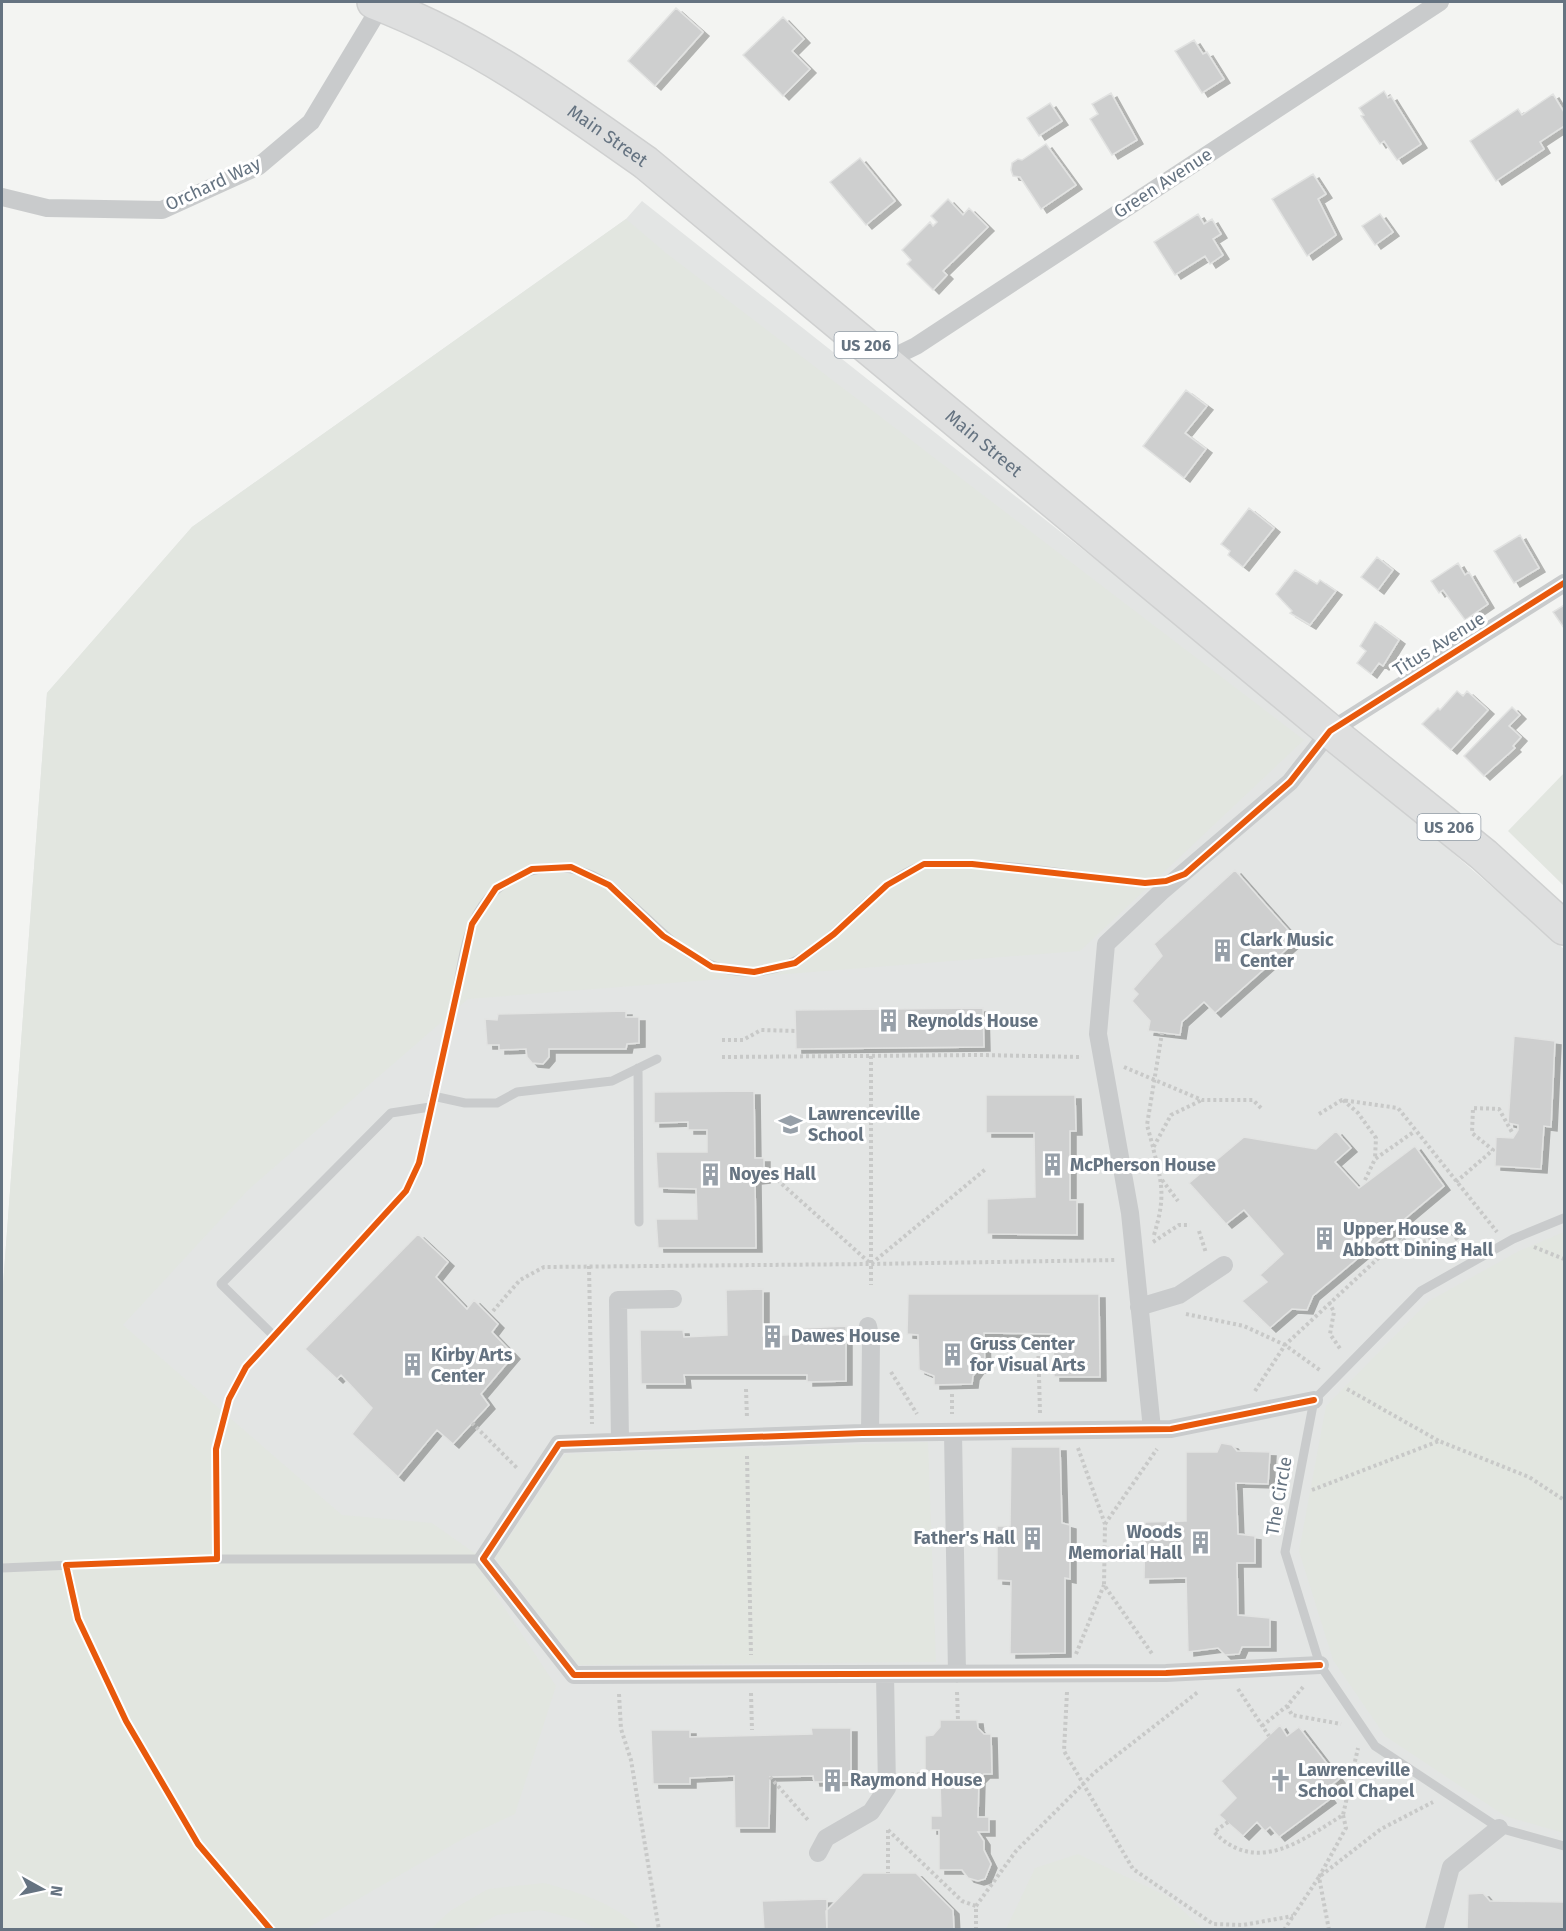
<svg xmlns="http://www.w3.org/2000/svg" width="1566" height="1931" font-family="'Fira Sans',sans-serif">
<defs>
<filter id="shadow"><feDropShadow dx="6" dy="4" stdDeviation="0" flood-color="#0004"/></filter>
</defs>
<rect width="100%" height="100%" fill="#f3f4f2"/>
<path fill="#e3e5e4" d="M642 201 1305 725 1564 949V1929H2V1299L47 693 192 527 626 219Z"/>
<path fill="#e2e6e0" d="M626 219 666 253 1304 740 1080 951 468 999 248 1190 123 1325 342 1515 432 1523 483 1559 492 1589 556 1686 515 1814 466 1837 306 1929H2V1299L47 693 192 527Z
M1564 773V886L1508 831Z
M1564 1232V1833L1505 1816 1385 1736 1333 1660 1299 1551 1326 1406 1429 1301 1519 1251Z
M928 1442 936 1662 578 1665 495 1558 565 1454Z
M1078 1854 1167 1896 1203 1929H1006L1035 1868Z
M544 1883C580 1893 613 1902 640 1929H597L582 1921 541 1910 497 1915 471 1929H431L450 1911 488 1889Z"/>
<path fill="#cecfcf" stroke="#e2e3e2" stroke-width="1.5" filter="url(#shadow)" d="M676 8 703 32 655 86 628 61Z
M783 17 804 39 792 51 810 69 783 96 743 55Z
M1194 40 1203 54 1207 52 1224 79 1202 93 1175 51Z
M1384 91 1388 98 1391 96 1421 144 1397 160 1384 141 1380 144 1361 116 1364 115 1359 108Z
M1111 93 1137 140 1112 155 1090 119 1098 114 1092 104Z
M1553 94 1564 112V126L1540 142 1544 149 1496 181 1470 141 1518 109 1522 115Z
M1050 103 1062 121 1039 136 1027 118Z
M1046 144 1076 185 1041 209 1020 177 1013 176 1011 170 1012 163 1018 159 1022 160Z
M860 158 895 201 866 225 830 182Z
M1313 174 1326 194 1318 199 1336 235 1307 256 1272 199Z
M948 199 963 215 969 208 988 227 943 271 947 275 933 290 907 264 911 260 902 250 930 222 933 226 937 222 931 216Z
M1198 214 1204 224 1212 219 1221 234 1213 239 1223 255 1210 264 1205 256 1175 275 1154 242Z
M1380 214 1393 232 1375 245 1362 226Z
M1186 390 1207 406 1185 433 1206 449 1184 478 1143 446Z
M1249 508 1274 528 1243 567 1228 555 1230 551 1221 544Z
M1520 535 1539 568 1514 583 1494 551Z
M1377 557 1393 570 1378 590 1361 577Z
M1458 563 1465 575 1469 572 1488 604 1465 620 1443 590 1439 593 1431 581Z
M1295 570 1317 584 1320 580 1336 591 1310 625 1290 613 1292 611 1276 594Z
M1564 605V628L1553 612Z
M1375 622 1399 640 1383 666 1379 663 1371 674 1357 663 1366 651 1360 646Z
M1457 691 1463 696 1467 691 1488 710 1451 750 1422 724 1438 708 1440 710Z
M1512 707 1520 715 1509 726 1521 737 1513 746 1515 748 1484 776 1464 756Z
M1235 870 1297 940 1215 1013 1204 1002 1182 1022 1180 1035 1148 1031 1150 1021 1132 1001 1138 994 1133 989 1162 956 1154 944Z
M983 1008 984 1047 796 1049 795 1010Z
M626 1011V1017H639V1043L627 1044 626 1049H549V1057L543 1064 532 1063 527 1057 526 1049 499 1050V1045H487L485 1019 497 1020 498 1014Z
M1514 1036 1555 1041 1551 1127 1544 1126 1541 1169 1495 1166 1496 1137 1513 1138 1518 1130V1125L1508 1123Z
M754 1091 755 1158H764V1179L755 1180 756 1248H658L656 1219H697L696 1189 658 1188 656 1152H707V1130H688V1122L654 1123V1092Z
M986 1095H1075L1076 1131H1070V1200H1077V1235L987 1234V1199L1035 1197 1034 1133H986Z
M1336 1131 1351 1148 1335 1162 1359 1188 1415 1146 1444 1186 1313 1296 1307 1310 1292 1309 1270 1328 1242 1301 1267 1282 1260 1275 1283 1254 1244 1210 1226 1224 1189 1183 1244 1137 1316 1149Z
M418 1234 448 1262 436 1277 467 1309 474 1300 498 1324 492 1332 514 1355 481 1394 489 1405 453 1444 437 1430 398 1477 352 1434 372 1408 341 1375 337 1379 305 1349Z
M763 1289V1336L804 1334V1328L846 1326V1381L807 1382V1375H684L685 1384H641L640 1330H683L684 1337 727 1335 726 1290Z
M908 1294H1099L1100 1377H1054L1053 1334 984 1333 985 1369H978L973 1376 972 1384 934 1385V1376L919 1370 918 1335 907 1334Z
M1221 1443 1232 1445 1237 1451 1270 1452 1268 1484 1236 1483 1238 1534 1255 1536V1563H1237L1238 1615 1270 1618V1647H1242L1239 1654 1225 1655 1218 1648 1188 1652 1186 1578 1144 1579 1145 1522 1186 1521V1452H1217Z
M1011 1447H1060L1062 1523 1070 1525V1579L1065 1578V1653L1010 1654 1011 1581 997 1580V1526H1010Z
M940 1720H977L978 1728 984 1734H991L992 1774H984L979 1779 978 1817H989V1832H978L984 1841V1850L991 1864 985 1879 978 1881 968 1878 962 1870H939V1830H931V1816H941L940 1781 933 1774H925V1736L933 1735 940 1727Z
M1280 1725 1287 1736 1299 1727 1339 1779 1324 1791 1330 1799 1279 1837 1270 1827 1265 1831 1257 1822 1243 1836 1219 1815 1236 1798 1221 1781Z
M811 1728H851V1781L814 1782 813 1776 770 1777 769 1828H735L734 1776 690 1778V1784H653L651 1730H690V1737L812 1734Z
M863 1873H916L953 1910 954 1930H827L826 1911Z
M1483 1893 1490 1901 1564 1902V1930H1467L1468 1894Z
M827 1899V1930H764L762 1901Z"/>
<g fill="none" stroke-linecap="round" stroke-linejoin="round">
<defs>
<g id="highway">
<path id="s1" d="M374 2C474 40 559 101 646 163L1330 731 1484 855 1564 928"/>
</g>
</defs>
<use href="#highway" stroke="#cfd0d0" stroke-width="36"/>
<path stroke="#c8c9c8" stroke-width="4" stroke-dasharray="3 3" stroke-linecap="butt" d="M722 1040H743L761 1030 796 1031
M871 1056V1285
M722 1057 980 1055 1082 1057
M1124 1067 1202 1100H1253L1262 1109
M1343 1100 1358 1113 1376 1138 1375 1158
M1319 1114 1342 1100 1398 1108 1497 1232
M1153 1147 1147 1125 1162 1033
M764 1168 871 1264 1117 1260
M1162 1180 1178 1201
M1365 1180 1375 1159 1415 1131
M1456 1182 1493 1150 1472 1133 1473 1108 1499 1109 1513 1134
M1199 1231 1206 1253
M1154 1235C1165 1199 1163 1185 1153 1148L1171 1115 1202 1100
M1153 1242 1179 1225H1190
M1534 1247 1564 1259
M589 1266 592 1424
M1329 1302 1334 1312 1330 1334 1341 1350
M493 1311 520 1280 544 1267 871 1264 987 1168
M1186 1314 1244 1326 1285 1345 1321 1371
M891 1372 917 1414
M746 1389 747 1418
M1347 1389 1439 1441
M1255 1391 1285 1345 1401 1237 1409 1246 1452 1233 1466 1250
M952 1394V1414
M1040 1413 1038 1339H1053
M472 1423 518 1469
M1078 1448 1105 1524 1104 1585 1153 1655
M747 1456 751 1655
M1312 1490 1439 1441 1529 1477 1564 1500
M1105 1524 1157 1449
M1070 1551 1144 1549
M1076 1654 1104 1585
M1238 1689 1269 1736
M957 1692 958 1720
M1067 1692 1064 1751 1133 1869 1213 1924 1243 1925 1293 1916
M751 1693 752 1730
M619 1694 621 1729 631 1760 659 1930
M1287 1706 1292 1715 1341 1724
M1262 1726 1287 1706 1303 1687
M905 1775 925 1774
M770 1777 808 1820
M1228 1822 1214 1832C1257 1876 1302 1840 1343 1815L1358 1748
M888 1830 962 1901 976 1906
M888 1830V1873
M976 1930V1906L1016 1851 1094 1773 1198 1692
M1284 1930 1319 1877 1381 1829 1433 1802
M1329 1930 1319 1877 1346 1828 1343 1815"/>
<path stroke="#c9cbcc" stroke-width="9" d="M638 1068 639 1222
M433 1096 465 1103H497L517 1092 612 1081 657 1059
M1564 1218 1513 1239 1421 1291 1314 1400 1285 1552 1320 1665 1375 1746 1499 1828 1564 1846
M274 1336 221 1284 391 1113 430 1107
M217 1559 216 1449 229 1399 246 1367 406 1191 419 1163C430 1110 443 1057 454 1004 460 979 462 949 472 925 494 869 563 850 610 886 657 921 687 974 754 972 827 969 859 888 923 865 931 862 944 864 953 864 1017 863 1082 878 1145 883L1168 880
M66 1565 78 1619 126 1721 198 1844 271 1930
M2 1568 217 1559H483"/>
<path stroke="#c9cbcc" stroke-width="18" d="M2 197 47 208 162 210 259 166 311 122 382 4
M885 361 916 346 1440 2
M1139 1307 1179 1295 1224 1265
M868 1326 871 1341 870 1433
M1314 1400 1171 1429 862 1433 559 1444 483 1559 574 1675 1166 1673 1320 1665
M1152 1429 1130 1213 1098 1034 1106 944 1161 892 1290 782 1330 731 1564 583
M953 1432 957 1674
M620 1442 618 1300 673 1299
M818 1853 826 1838 871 1812 887 1788 885 1674
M1434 1930 1451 1867 1499 1828"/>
<use href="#highway" stroke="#dedfdf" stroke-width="33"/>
<defs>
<path id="cycleway" d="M1314 1400 1171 1429 862 1433 559 1444 483 1559 574 1675 1166 1673 1320 1665
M271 1930 198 1844 126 1721 78 1619 66 1565 217 1559 216 1449 229 1399 246 1367 406 1191 419 1163 472 924 496 888 532 869 571 867 609 885 663 936 712 967 754 972 795 963 834 934 887 885 924 864H972L1145 883 1166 881 1185 874 1290 782 1330 731 1564 583"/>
</defs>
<use href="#cycleway" stroke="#fff" stroke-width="10"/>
<use href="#cycleway" stroke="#e8590c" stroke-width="6"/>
</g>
<defs>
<symbol id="building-bare" viewBox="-9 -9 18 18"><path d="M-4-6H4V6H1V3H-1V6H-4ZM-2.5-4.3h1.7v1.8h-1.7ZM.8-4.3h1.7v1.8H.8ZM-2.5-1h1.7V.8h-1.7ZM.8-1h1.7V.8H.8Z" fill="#97a0a9" stroke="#fff" stroke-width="2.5" paint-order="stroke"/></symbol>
<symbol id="school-bare" viewBox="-9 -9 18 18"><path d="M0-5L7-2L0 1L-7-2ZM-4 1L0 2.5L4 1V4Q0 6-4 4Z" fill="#97a0a9" stroke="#fff" stroke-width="2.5" paint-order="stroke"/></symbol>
<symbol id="church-bare" viewBox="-9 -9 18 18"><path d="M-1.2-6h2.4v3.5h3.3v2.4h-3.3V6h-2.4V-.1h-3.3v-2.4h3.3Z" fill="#97a0a9" stroke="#fff" stroke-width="2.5" paint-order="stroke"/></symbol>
</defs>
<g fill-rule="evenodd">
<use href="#building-bare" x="1206" y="934" width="33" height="33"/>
<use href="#building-bare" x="872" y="1004" width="33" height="33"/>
<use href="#school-bare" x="774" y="1108" width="33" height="33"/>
<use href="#building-bare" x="1036" y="1148" width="33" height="33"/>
<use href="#building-bare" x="694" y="1158" width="33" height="33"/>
<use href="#building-bare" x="1308" y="1222" width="33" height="33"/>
<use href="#building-bare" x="756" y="1320" width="33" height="33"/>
<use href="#building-bare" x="936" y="1338" width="33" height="33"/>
<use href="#building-bare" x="396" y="1348" width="33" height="33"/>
<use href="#building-bare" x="1016" y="1522" width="33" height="33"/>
<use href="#building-bare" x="1184" y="1526" width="33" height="33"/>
<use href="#building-bare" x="816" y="1764" width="33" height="33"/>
<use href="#church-bare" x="1264" y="1764" width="33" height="33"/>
</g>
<g text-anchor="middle" stroke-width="6" stroke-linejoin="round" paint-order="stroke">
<g fill="#fff" stroke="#939da7" stroke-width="1.5">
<rect x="834.5" y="332" width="63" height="26" rx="4.5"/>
<rect x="1417.5" y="814" width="63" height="26" rx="4.5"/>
</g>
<g font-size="16" font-weight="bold" fill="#657381">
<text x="866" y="351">US 206</text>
<text x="1449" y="833">US 206</text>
</g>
<g font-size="18" fill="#657381" stroke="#fff">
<text dy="6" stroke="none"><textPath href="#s1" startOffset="270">Main Street</textPath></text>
<text transform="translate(1163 183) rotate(-33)" y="6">Green Avenue</text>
<text transform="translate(213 184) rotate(-25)" y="6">Orchard Way</text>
<text dy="6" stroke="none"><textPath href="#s1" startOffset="756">Main Street</textPath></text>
<text transform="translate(1439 644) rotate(-32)" y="6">Titus Avenue</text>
<text transform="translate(1279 1496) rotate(-80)" y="6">The Circle</text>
</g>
<g font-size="18" font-weight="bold" fill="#657381" stroke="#fff" text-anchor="start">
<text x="1240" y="946">Clark Music<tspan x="1240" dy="21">Center</tspan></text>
<text x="907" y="1027">Reynolds House</text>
<text x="808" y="1120">Lawrenceville<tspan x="808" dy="21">School</tspan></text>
<text x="1070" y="1171">McPherson House</text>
<text x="729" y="1180">Noyes Hall</text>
<text x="1343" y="1235">Upper House &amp;<tspan x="1343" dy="21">Abbott Dining Hall</tspan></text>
<text x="791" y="1342">Dawes House</text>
<text x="970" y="1350">Gruss Center<tspan x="970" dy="21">for Visual Arts</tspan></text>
<text x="431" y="1361">Kirby Arts<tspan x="431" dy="21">Center</tspan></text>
<text x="1182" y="1538" text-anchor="end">Woods<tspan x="1182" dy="21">Memorial Hall</tspan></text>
<text x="1015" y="1544" text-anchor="end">Father's Hall</text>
<text x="1298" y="1776">Lawrenceville<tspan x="1298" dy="21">School Chapel</tspan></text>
<text x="850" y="1786">Raymond House</text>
</g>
</g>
<rect width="1566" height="1931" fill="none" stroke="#657381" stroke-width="6"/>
<g transform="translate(42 1889) rotate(98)" stroke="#ffffff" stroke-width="4.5" paint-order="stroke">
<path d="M0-4.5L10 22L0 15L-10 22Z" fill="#657381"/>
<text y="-9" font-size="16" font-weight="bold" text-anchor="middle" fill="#657381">N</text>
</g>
</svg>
